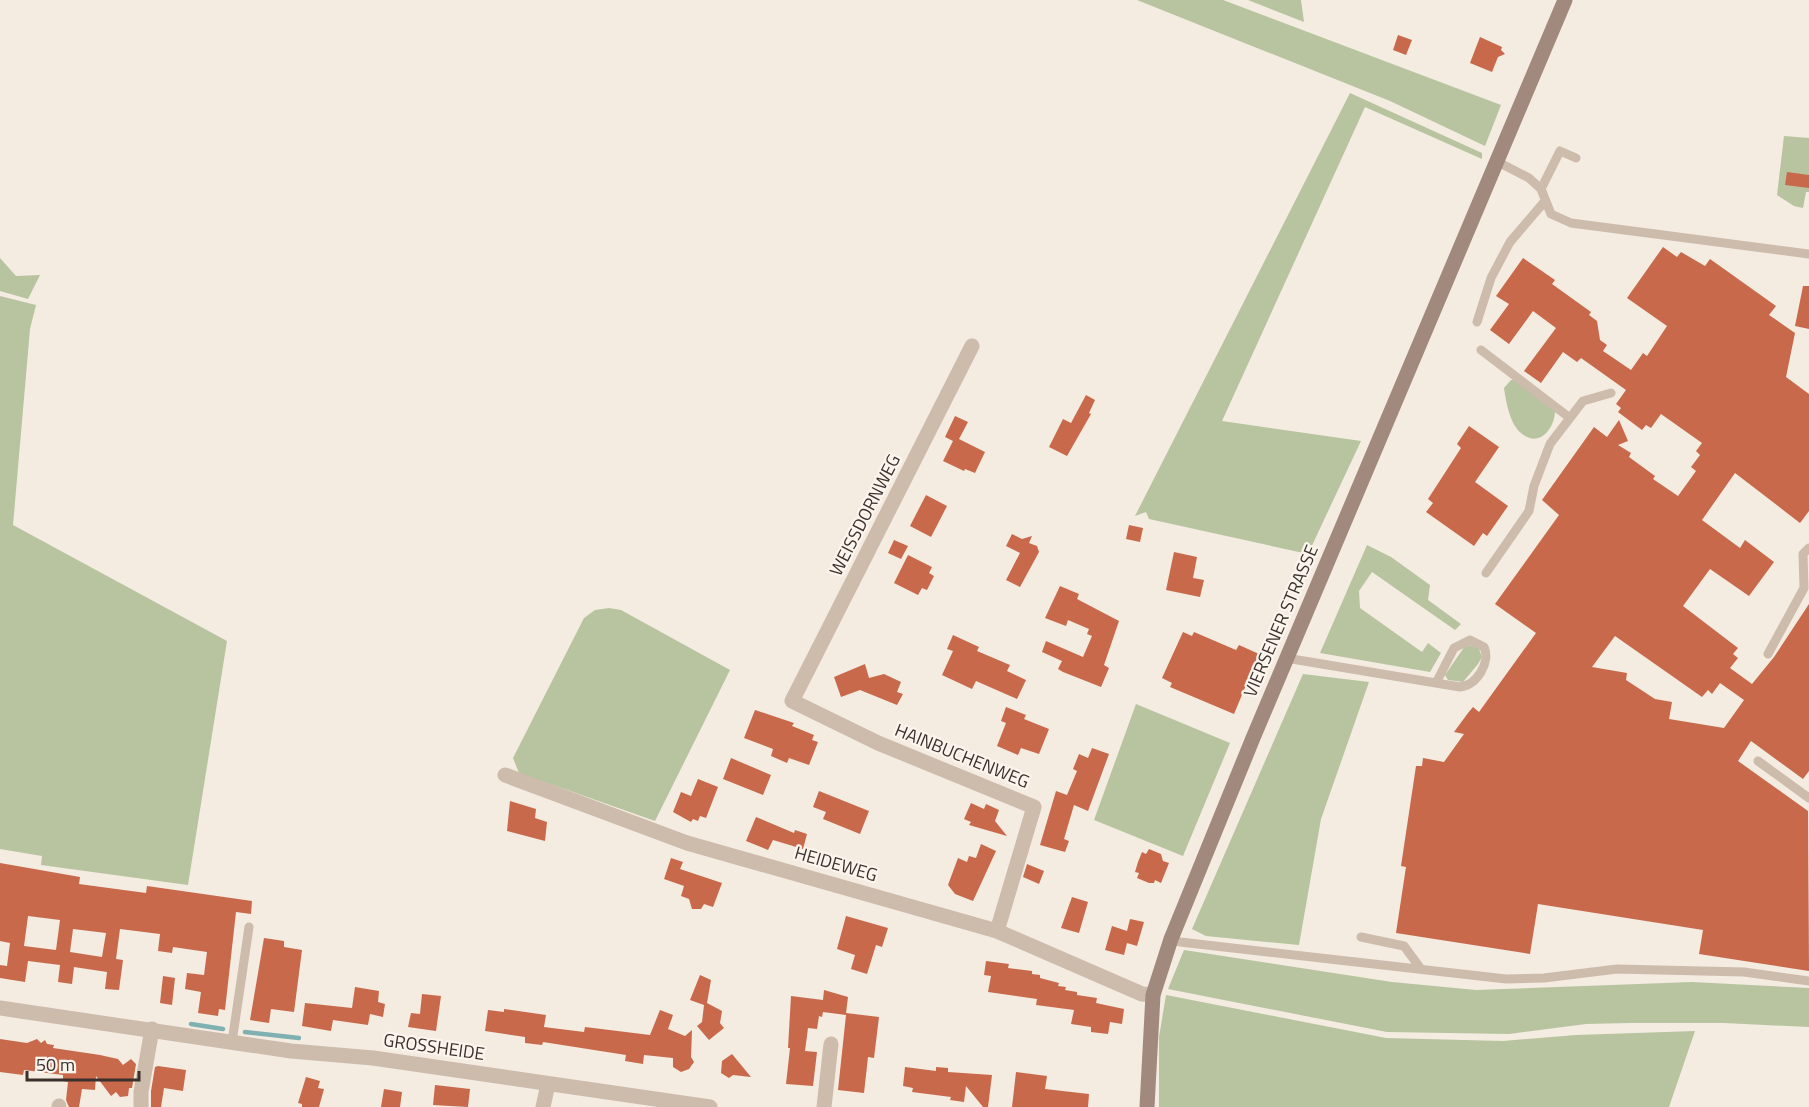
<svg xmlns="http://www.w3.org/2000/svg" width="1809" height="1107" font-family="'Titillium Web',sans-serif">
<rect width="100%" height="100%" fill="#f4ebe1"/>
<path fill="#b8c4a0" d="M1137 0H1223L1501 105 1485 146 1390 101Z
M1248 0H1301L1304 22Z
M1350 93 1482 153V159L1365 107 1222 421 1361 441 1308 554 1149 519 1146 512 1135 516Z
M1784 136 1809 138V192H1806L1803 208 1794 206 1777 195Z
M0 258 16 276 40 275 28 299 0 291Z
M0 296 36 305 30 329 13 525 227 641 188 885 41 865 42 856 0 849Z
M1511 380H1515L1555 411C1555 428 1539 449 1521 433 1510 424 1506 402 1504 388Z
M1367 545 1391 557 1430 585 1428 600 1461 624 1455 630 1372 572 1359 591 1360 608 1422 652 1428 643 1441 653 1430 672 1320 653Z
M609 608 621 610 730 670 655 821 519 773 513 758 584 618 595 610Z
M1473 645 1479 649 1482 657 1478 664 1463 682 1448 680 1445 675 1465 646Z
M1303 674 1369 682 1321 819 1299 945 1206 936 1192 929Z
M1136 704 1230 743 1183 856 1094 820Z
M1184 950 1392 982 1476 990 1692 982 1809 988V1027L1724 1023H1630L1586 1024 1509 1034 1387 1032 1168 989Z
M1166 995 1386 1038 1503 1041 1576 1035 1695 1031 1669 1107H1159V1037Z"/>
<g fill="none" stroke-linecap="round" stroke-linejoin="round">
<path stroke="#7fb0b2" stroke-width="4.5" d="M191 1024 223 1029
M245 1032 299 1038"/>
</g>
<path fill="#c8694b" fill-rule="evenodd" d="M1398 35 1412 40 1406 55 1393 50Z
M1480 37 1502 47 1501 50 1505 54 1498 57 1492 72 1470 63Z
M1787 172 1809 175V188L1785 185Z
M1663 247 1677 257 1681 252 1705 266 1710 259 1776 306 1769 315 1795 333 1786 377 1809 394V511L1800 523 1735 473 1702 520 1740 548 1745 540 1774 562 1749 596 1710 569 1683 606 1738 648 1733 654 1738 658 1730 668 1752 684 1774 657 1809 604V771L1803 779 1751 741 1738 761 1808 811 1809 971 1699 954 1703 930 1538 904 1530 954 1396 933 1406 867 1401 866 1416 766H1422L1423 758 1444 762 1464 734 1454 732 1468 713 1473 707 1479 712 1536 633 1495 604 1559 515 1542 500 1594 427 1607 437 1619 420 1628 441 1618 445 1631 453 1629 457 1655 476 1653 479 1678 496 1696 471 1691 467 1700 455 1696 451 1702 443 1661 414 1651 428 1646 425 1642 430 1618 412 1621 408 1616 404 1626 390 1581 358 1577 362 1563 352 1541 383 1524 371 1556 328 1533 311 1509 344 1490 330 1509 304 1496 296 1523 258 1555 280 1552 284 1591 312 1589 315 1597 321 1600 340 1607 345 1603 351 1631 370 1643 353 1647 356 1667 326 1627 298ZM1615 636 1702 697 1708 690 1712 694 1720 683 1744 700 1724 728 1669 719 1672 702 1655 699 1626 680 1627 673 1592 667Z
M1803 286H1809V329L1795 326Z
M1086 395 1095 400 1089 413 1091 414 1067 456 1049 447 1063 419 1071 423Z
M955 416 968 422 959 439 985 452 975 473 965 469 964 471 943 461 953 441 945 437Z
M1469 426 1499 447 1475 482 1508 506 1487 536 1483 533 1474 546 1426 512 1433 503 1428 499 1461 448 1457 444Z
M926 495 947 506 931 537 910 526Z
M1129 525 1143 528 1140 542 1126 539Z
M1012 534 1022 539 1032 536 1029 543 1037 546 1039 552 1020 587 1006 580 1020 553 1006 546Z
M894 540 908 546 901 559 888 553Z
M1174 552 1197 557 1193 578 1204 580 1200 597 1166 590Z
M908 555 932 567 929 573 934 576 927 590 922 588 918 595 894 583Z
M1060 586 1079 594 1077 599 1119 621 1104 665 1109 668 1101 687 1063 672 1058 669 1062 661 1042 652 1046 641 1083 657 1092 636 1087 634 1089 629 1068 620 1066 626 1045 618Z
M1183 632 1192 636 1194 632 1236 650 1239 645 1259 654 1234 714 1170 687 1172 683 1162 678Z
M953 635 979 647 977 651 1010 665 1007 671 1026 680 1017 699 976 681 972 689 942 675 953 651 947 649Z
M865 664 869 678 884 674 901 682 897 692 903 694 897 705 860 690 841 697 834 677Z
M1006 707 1026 715 1024 719 1049 729 1039 754 1021 748 1018 755 997 746 1006 723 1001 721Z
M755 710 794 723 792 726 814 735 812 740 818 742 809 765 789 758 787 763 771 756 773 749 744 738Z
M1092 748 1109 754 1088 811 1074 805 1064 839 1069 841 1065 852 1040 845 1056 791 1067 795 1077 771 1073 769 1079 754 1088 758Z
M731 758 771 775 763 795 723 779Z
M698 779 718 787 706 818 700 816 698 821 693 819 691 822 673 812 681 792 691 796Z
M819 791 869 811 860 834 823 819 826 812 813 807Z
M510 801 536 809 535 818 547 822 545 841 507 831Z
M971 803 984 809 986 804 999 810 995 821 1007 836 969 825 971 822 964 819Z
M756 817 794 833 795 830 807 834 803 849 773 840 768 850 746 841Z
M981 844 996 851 973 901 955 894 948 885 958 858 967 862 969 856 976 858Z
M1149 849 1161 854 1163 861 1169 863 1161 883 1155 880 1154 883H1149L1137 878 1139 873 1135 872 1138 862 1142 852 1146 854Z
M671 858 683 862 680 869 722 883 713 907 704 904 701 909H692L689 899 681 896 684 886 664 879Z
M0 863 80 877 79 884 146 893 147 886 252 901 251 914 236 912 225 1010 219 1009 218 1016 198 1013 201 992 185 989 187 973 204 975 207 952 173 947 172 953 158 951 160 934 120 929 116 959 123 960 119 990 105 989 107 972 74 967 72 984 58 982 60 965 28 961 25 982 0 978V965L7 966 10 943 0 941ZM28 916 60 920 56 950 24 946ZM73 929 106 933 102 957 70 952Z
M1027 864 1044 871 1039 884 1023 877Z
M1072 897 1088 902 1079 933 1061 928Z
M846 916 888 928 882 947 876 945 867 974 851 969 855 955 837 949Z
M1130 919 1144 922 1137 946 1127 943 1124 955 1105 950 1112 926 1127 931Z
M264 938 284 941V947L302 950 294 1012 271 1009 269 1023 250 1020Z
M986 961 1009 964 1008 968 1032 971V974L1040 975V978L1059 983 1058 986 1066 987 1065 990 1077 992V995L1097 998 1096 1003 1124 1009 1122 1024 1110 1022 1108 1034 1091 1032V1027L1071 1024 1074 1010 1036 1005 1037 999 988 992 991 976 984 975Z
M700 975 711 980 707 1003 722 1011 720 1023 724 1028 709 1040 697 1026 702 1022 704 1005 690 1000Z
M163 976 175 978 172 1005 160 1003Z
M355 987 379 991 378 1002 385 1004 383 1017 370 1014 368 1025 333 1020 331 1031 302 1026 305 1003 352 1008Z
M824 990 848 997 846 1013 879 1017 874 1058 868 1057 864 1093 838 1090 846 1015 823 1012 822 1017 819 1016 817 1029 808 1028 805 1051 817 1052 813 1086 786 1084 790 1048H788L791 996 823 1000Z
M422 994 441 996 436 1031 408 1027 411 1013 420 1014Z
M504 1009 546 1015 544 1027 584 1032 585 1027 650 1035 660 1010 673 1015 668 1029 685 1036 692 1030 691 1057 694 1062 689 1069 681 1072 673 1067V1058L644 1055 643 1064 625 1061 626 1055 543 1042 542 1045 525 1043V1037L485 1031 488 1010 504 1012Z
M0 1039 27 1043 37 1039 41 1043 45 1040 47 1044 54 1045 53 1048 100 1055 118 1059 123 1065 131 1059 136 1064 132 1088H129L128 1096 120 1097 116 1092 111 1096 96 1076 95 1090 82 1089 79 1107H69L66 1100 68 1082 63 1081V1075L24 1070 23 1075 0 1072Z
M732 1054 751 1077 733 1075 729 1078 721 1073 722 1061Z
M158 1066 186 1070 183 1091 164 1088 161 1107H151V1091L155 1067Z
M905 1067 936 1071V1067L948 1068V1072L992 1075 988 1107H983L966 1086 964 1102 950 1100 951 1097 912 1092 913 1088 903 1086Z
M1016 1072 1047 1076 1045 1089 1089 1094 1088 1107H1012Z
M306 1077 320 1081 318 1088 324 1089 319 1107H302V1104L298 1103Z
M435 1085 470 1089 468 1107 433 1105Z
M384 1089 402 1092 400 1107H381Z"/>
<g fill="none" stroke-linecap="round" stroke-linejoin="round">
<path stroke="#cdbbac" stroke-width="9" d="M1498 162 1529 178 1541 189 1551 214 1571 223 1809 254
M1541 189 1560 151 1576 158
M1477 322 1491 278 1510 242 1545 201
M1481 350 1570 418
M1486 573 1529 511 1534 486 1550 444 1583 401 1611 393
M1768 654 1804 588 1803 554 1809 548
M1286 658 1460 687C1477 685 1491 662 1484 647L1470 640 1454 648 1436 683
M1758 761 1809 798
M1361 937 1404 946 1421 969
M1171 939 1180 942 1506 979 1544 978 1617 969 1744 972 1809 981
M232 1042 249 927"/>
<path stroke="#cdbbac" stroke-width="15" d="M972 346 792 701 878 743 1034 807 997 931
M505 775 687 843 997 931 1142 994 1153 995
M59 1107V1106
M141 1107V1092L152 1029
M543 1107 548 1084
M824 1107 831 1044"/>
<path stroke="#cdbbac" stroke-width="15" d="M0 1008 291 1051 373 1058 710 1107"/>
<path stroke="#a18a7d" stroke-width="15" d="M1147 1107 1153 995 1171 939 1253 738 1565 0"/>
</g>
<g text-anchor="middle" stroke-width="4.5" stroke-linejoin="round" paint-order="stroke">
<g font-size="18" fill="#3b302b" stroke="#fbf5ee">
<text transform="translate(865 515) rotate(-63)" y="6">WEISSDORNWEG</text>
<text transform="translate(1281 621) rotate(-67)" y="6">VIERSENER STRASSE</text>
<text transform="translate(962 756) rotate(22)" y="6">HAINBUCHENWEG</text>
<text transform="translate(836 864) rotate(16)" y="6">HEIDEWEG</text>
<text transform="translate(434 1047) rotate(8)" y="6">GROSSHEIDE</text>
</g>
</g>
<path d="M27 1071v9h112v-9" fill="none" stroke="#3b302b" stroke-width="3"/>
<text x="36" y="1071" font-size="18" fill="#3b302b" stroke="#fbf5ee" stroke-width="4.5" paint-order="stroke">50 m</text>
</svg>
